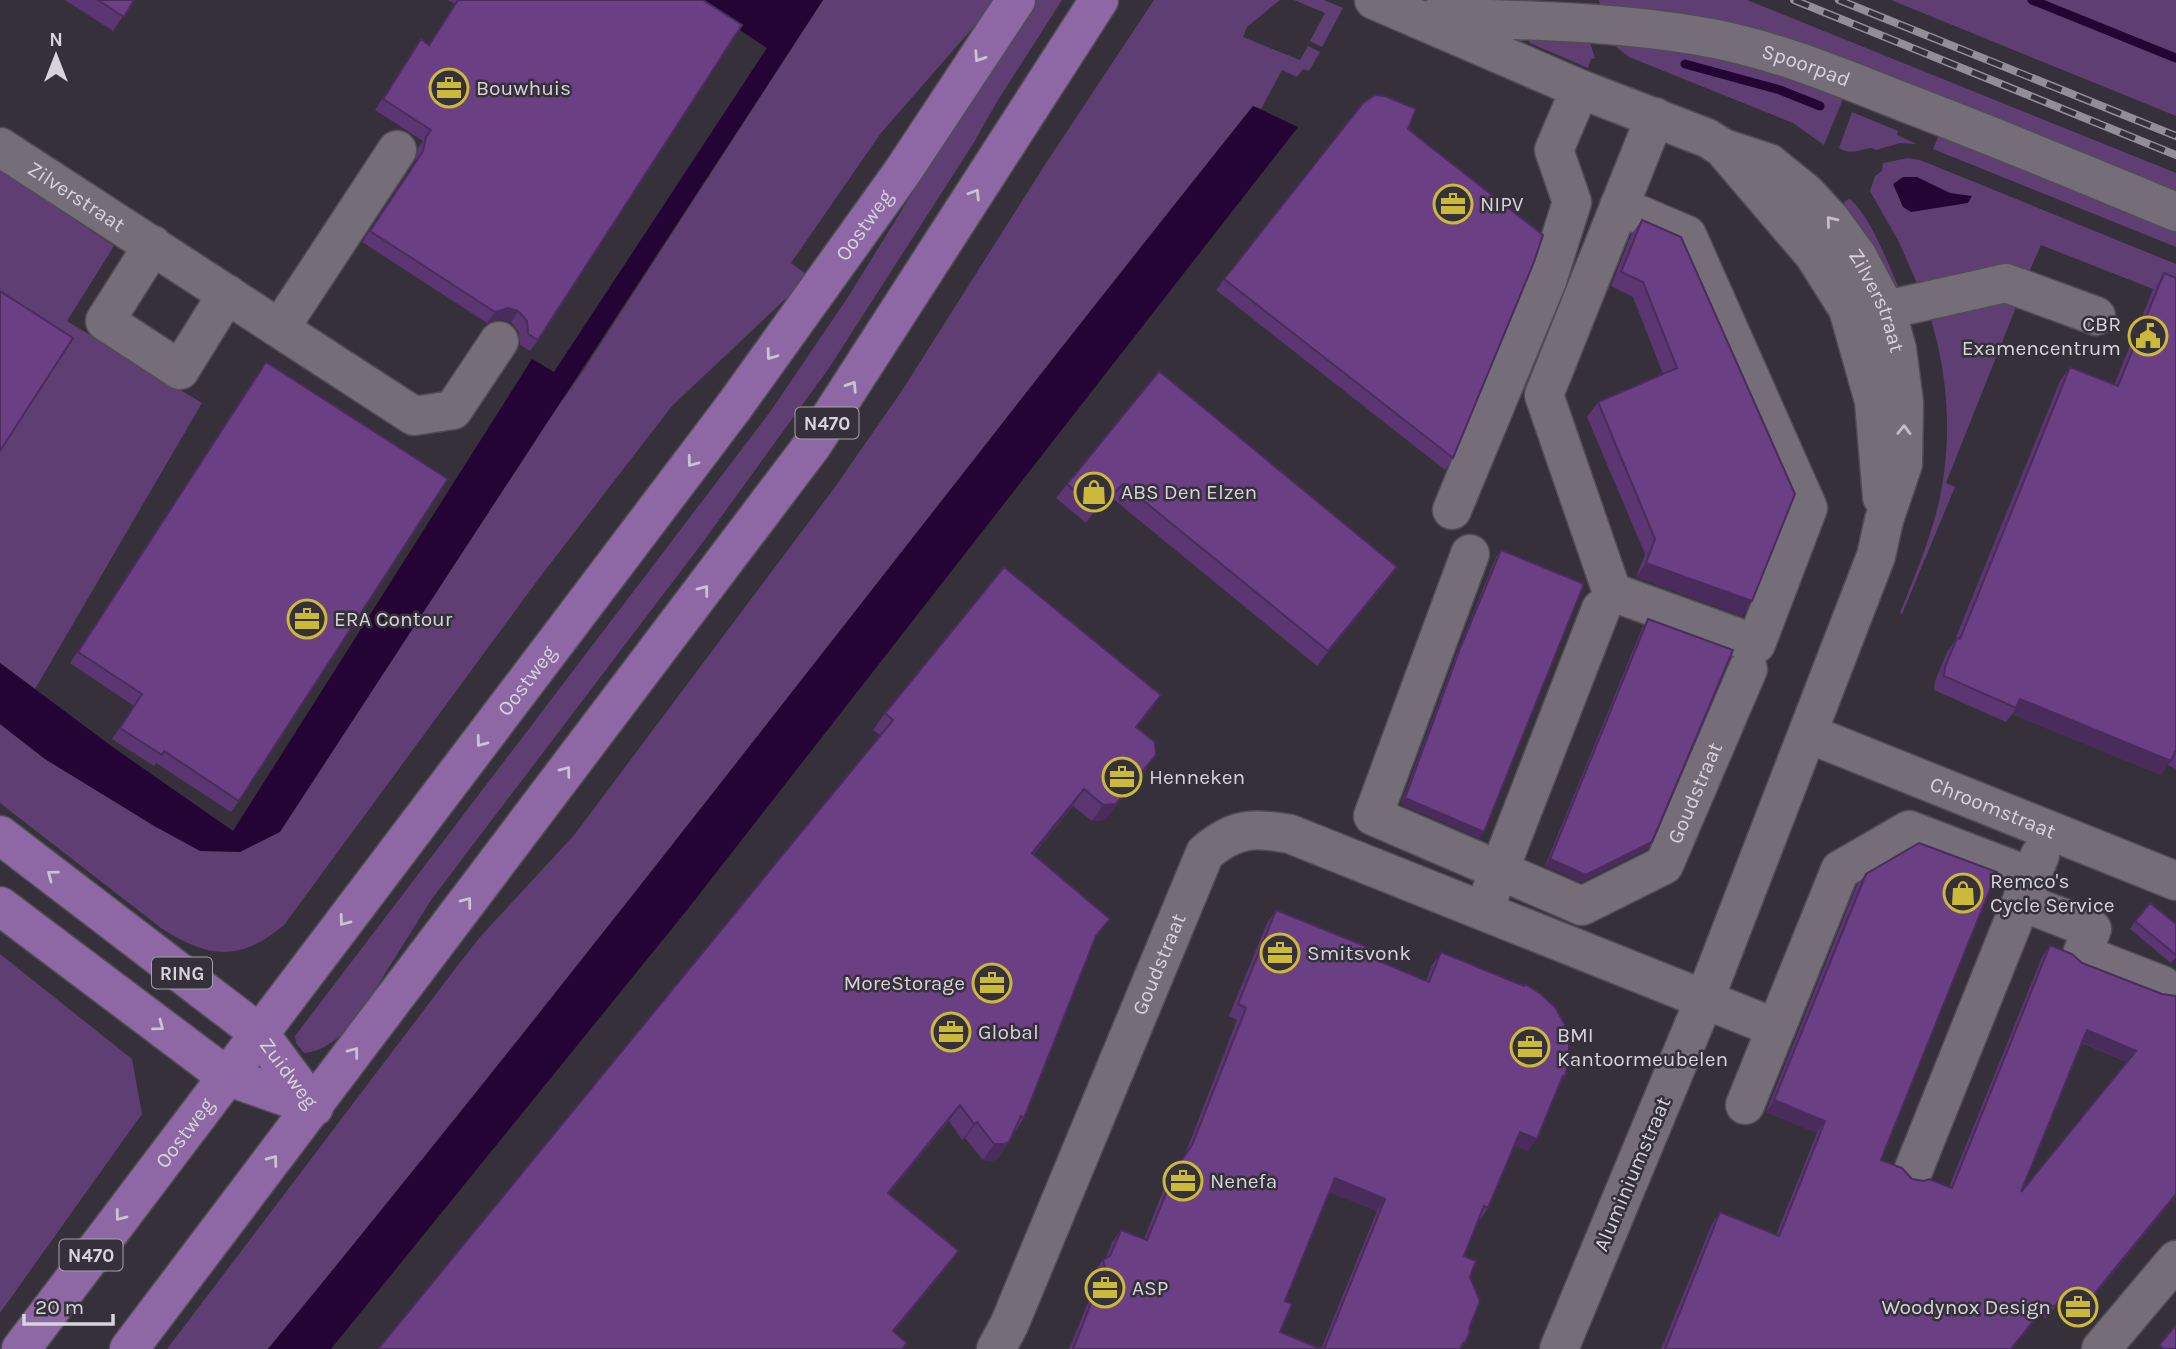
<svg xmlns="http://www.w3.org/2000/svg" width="2176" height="1349" font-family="Karla,sans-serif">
<rect width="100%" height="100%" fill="#353039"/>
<path fill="#5f3f73" d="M823 0H997L881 133 791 263 806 274 795 290 672 406 540 577 284 925C239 963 208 958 161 928L0 803V724L45 759 156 827 240 852 581 374Z
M1037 0H1062L998 100 973 144 829 368 703 542 431 900 358 1017C345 1033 325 1052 304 1053L296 1043 295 1036 770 412 848 297 947 137Z
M1154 0H1280L1247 27 1243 37 1300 60 1308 46 1320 52 1309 71 1303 69 1297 77 1282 70 1261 109 1253 106C923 519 604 941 268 1349H167L458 965 481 936 575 834 835 487 903 389 1046 163Z
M1294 0H1324L1343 8 1322 47 1310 41 1325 13Z
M1599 0H1747L2176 173V196L1601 9Z
M1891 0H2176V116Z
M1529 37H1588L1595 58 1591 59 1588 68 1530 43Z
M1614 39 1720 55 1845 94 1824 145 1793 123 1629 57 1615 46Z
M1852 112 1898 131 1897 135 1917 144 1900 143 1876 150 1871 148C1858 150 1851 155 1839 148Z
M1940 133 2176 229V247L1933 149Z
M1908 158 1920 160 2176 264V298L2041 245 2029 272 1919 288 1899 242 1870 191 1875 176 1882 171 1883 163Z
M0 170 114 246 67 321 202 403 35 689 0 663Z
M1850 199C1873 220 1888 265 1901 292L1894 291 1840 212 1845 201Z
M1994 298 2016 307 1946 483 1955 487 1902 614 1900 613C1914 578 1929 543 1938 506 1953 442 1949 376 1929 313Z
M0 954 132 1059 142 1114 0 1313Z"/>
<path fill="#240335" d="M694 0H823L280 832 240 852 200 851 156 827 45 759 0 724V663L114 748 233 831 532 359 554 372 767 48Z
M1253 106 1298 127 687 910 331 1349H268C604 941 923 519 1253 106Z
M1903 177H1917L1950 193 1972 196 1968 203 1911 212 1903 207 1893 184Z"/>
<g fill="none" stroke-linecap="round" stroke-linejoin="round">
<path stroke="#240335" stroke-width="9" d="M2032 0 2176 58
M1685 64 1780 90 1820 106"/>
<defs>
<g id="minor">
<path id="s1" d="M1374 0 1580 89 1707 138 1723 148 1769 163 1806 193 1831 220 1858 257 1886 310 1897 349 1904 403 1903 464 1884 520 1876 556 1705 998 1559 1349"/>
<path id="s2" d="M1437 17C1530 21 1624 21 1716 39 1780 52 1841 77 1901 101 1993 136 2085 174 2176 212"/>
<path id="s3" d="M0 147 414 416 453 410 499 341"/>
<path d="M1726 152 1814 255 1848 309 1874 401 1882 497"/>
<path d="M1619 206 1687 235 1808 508 1756 644 1612 592 1544 395 1655 117"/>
<path d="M153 245 105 321 180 370 227 294"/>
<path d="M1864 319 1886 310 2006 283 2096 316"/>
<path d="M280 328 397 150"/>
<path d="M1452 510 1547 281 1572 202 1554 150 1580 89"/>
<path id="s4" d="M1470 554 1373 816 1582 906 1664 865 1748 669"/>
<path id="s5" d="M1809 734 2176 881"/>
<path d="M1490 894 1601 609"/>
<path d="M2022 902 2092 929 2082 954 2162 985"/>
<path d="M1745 1105 1840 870 1909 830 2032 877"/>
<path d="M1913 1171 2040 855"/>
<path id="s6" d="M996 1349 1009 1325 1205 853C1234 828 1253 827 1290 834L1776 1028"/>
<path d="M2101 1349 2176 1260"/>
</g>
<g id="major">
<path id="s7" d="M0 835 259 1033 314 1107"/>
<path d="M0 906 226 1076 314 1107"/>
<path id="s8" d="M21 1349 733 408 903 171 1016 0"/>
<path d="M129 1349 813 444 1099 0"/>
</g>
</defs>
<use href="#minor" stroke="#514c54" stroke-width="41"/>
<use href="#major" stroke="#514c54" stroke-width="41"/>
<use href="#minor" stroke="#756e79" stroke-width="38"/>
<use href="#major" stroke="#8e67a5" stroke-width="38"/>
<defs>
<path id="rail" d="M1794 0 2176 155
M1839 0 2176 136"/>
</defs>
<use href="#rail" stroke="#928e95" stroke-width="8"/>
<use href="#rail" stroke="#353039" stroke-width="5" stroke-dasharray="16" stroke-linecap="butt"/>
</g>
<path fill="#5b3672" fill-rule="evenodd" d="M65 0H134L113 31Z
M448 0H703L538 340 530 351 520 345 519 332 511 322 500 319 487 323 362 242 415 162 418 148 423 141 375 110 413 51 429 45 455 4Z
M1408 129 1453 458 1445 470 1216 290 1224 279Z
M1642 220 1752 601 1742 616 1636 577 1645 554 1587 417 1598 402 1663 374 1633 297 1611 286 1631 235Z
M2164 273 2176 278V769L2168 765 2161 775 2012 714 2006 722 1934 690 1935 681 1947 652 1954 642 2060 381 2070 367 2114 385 2154 287Z
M1159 371 1387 581 1317 666 1112 498 1104 508 1100 505 1086 523 1056 498 1067 484Z
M259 373 239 801 231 812 156 763 154 766 112 739 134 706 70 663Z
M1501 550 1479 838 1401 804 1457 653 1496 557Z
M1648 619 1652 842 1647 849 1581 882 1545 866 1643 626Z
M1150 712 1137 727 1145 772 1104 820 1092 821 1073 806 1034 854 1094 940 1024 1118 998 1158 993 1161 983 1160 965 1138 962 1140 949 1121 889 1194 959 1251 947 1267 894 1332 907 1343 903 1349H378L880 735 873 730 885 713Z
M1866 874 1881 1160 1912 1179 1949 1187 2042 957 2050 945 2082 963 2162 994 2176 1196 2078 1316 2060 1301 2046 1319 2040 1314 2012 1349H1661L1712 1224 1720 1212 1776 1235 1817 1133 1766 1112 1857 885ZM2082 1043 2127 1062 2021 1192Z
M1276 910 1367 956 1426 981 1432 965 1441 952 1559 1085 1528 1151 1514 1145 1488 1208 1480 1220H1479L1464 1256 1470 1277 1469 1329 1466 1341 1461 1349H1069L1097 1281 1094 1272 1103 1260 1106 1258 1112 1242 1121 1230 1144 1239 1167 1181 1184 1157 1237 1020 1229 1016 1267 923ZM1329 1192 1377 1211 1321 1349 1280 1332 1285 1301Z
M2135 921 2176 924V957L2171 963 2130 929Z"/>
<path fill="#4a2c5c" d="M508 308 518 311 511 322 500 319 487 323 495 312Z
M1111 490 1100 505 1086 523 1096 508Z
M1646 563 1752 601 1742 616 1636 577Z
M1397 567 1387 581 1317 666 1328 651Z
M1161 695 1150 712 1124 743 1136 727Z
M2020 699 2171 761 2161 775 2012 714 2016 708Z
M1156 755 1145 772 1104 820 1092 821 1103 805Z
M1084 789 1073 806 1021 869 1032 853Z
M1405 798 1484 832 1479 838 1401 804Z
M1652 842 1647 849 1581 882 1545 866 1550 859Z
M2087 1030 2136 1051 2128 1062 2079 1041Z
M1774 1100 1825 1121 1817 1133 1766 1112Z
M960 1105 949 1121 876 1209 888 1193Z
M977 1122 965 1138 962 1140 974 1124Z
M1520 1132 1537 1139 1528 1151 1511 1144Z
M1009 1142 998 1158 993 1161 983 1160 994 1144Z
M1335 1178 1385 1199 1377 1211 1326 1191Z
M2176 1194V1196L2078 1316 2086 1304Z
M959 1251 947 1267 881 1348 893 1331Z"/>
<path fill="#6a3f84" stroke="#4a2c5c" stroke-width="2" fill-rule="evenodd" d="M98 0H134L124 17Z
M458 0H703L742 25 538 340 528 334 527 321 518 311 508 308 495 312 370 231 423 151 426 137 431 130 383 99 421 39 429 45Z
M1375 95 1385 96 1416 109 1408 129 1543 235 1534 262 1453 458 1224 279 1363 103Z
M1642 220 1681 237 1795 494 1752 601 1646 563 1655 539 1598 402 1677 368 1643 282 1621 272Z
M2164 273 2176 278V750L2171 761 2020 699 2016 708 1944 676 1945 667 1957 638 1960 639 2070 367 2118 386Z
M0 291 73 338 0 451Z
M266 362 448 479 239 801 164 751 162 755 120 728 142 694 78 652Z
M1159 371 1397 567 1328 651 1123 484 1114 493 1111 490 1096 508 1067 484Z
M1501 550 1584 584 1484 832 1405 798 1461 646Z
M1004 567 1161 695 1136 727 1155 742 1156 755 1116 804 1103 805 1084 789 1032 853 1110 919 1096 936 1024 1118 1021 1116 1009 1142 1005 1144H994L977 1122 974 1124 960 1105 888 1193 959 1251 893 1331 907 1343 902 1349H378L893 720 885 713Z
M1648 619 1733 650 1652 842 1586 875 1550 859Z
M1919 843 1997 872 1881 1160 1902 1168 1912 1179 1924 1181 1929 1179 1952 1188 2050 945 2072 954 2082 963 2162 994 2176 996V1194L2086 1304 2068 1290 2054 1307 2048 1303 2011 1349H1665L1720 1212 1779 1236 1825 1121 1774 1100 1866 874ZM2087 1030 2136 1051 2021 1192Z
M2150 903 2176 924V955L2135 921Z
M1276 910 1370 948 1367 956 1429 982 1441 952 1524 986 1525 984 1541 994 1555 1007 1564 1023 1569 1040V1059L1565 1077 1563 1076 1537 1139 1520 1132 1488 1208 1484 1206 1464 1256 1476 1261 1470 1277 1480 1301 1469 1329 1470 1332 1466 1341 1463 1343 1460 1349H1324L1385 1199 1335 1178 1285 1301 1292 1304 1280 1332 1321 1349H1073L1105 1268 1103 1260 1110 1256 1121 1230 1147 1240 1176 1169 1192 1145 1246 1008 1238 1004Z
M2176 1325V1349H2164L2159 1345Z"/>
<defs><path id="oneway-chevron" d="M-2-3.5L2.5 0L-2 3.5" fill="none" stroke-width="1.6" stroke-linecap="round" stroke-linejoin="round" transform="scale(1.75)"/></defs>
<g stroke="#cbc3d1">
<use href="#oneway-chevron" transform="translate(979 57) rotate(123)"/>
<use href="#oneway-chevron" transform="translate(975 194) rotate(-58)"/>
<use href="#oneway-chevron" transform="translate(771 355) rotate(126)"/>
<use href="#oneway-chevron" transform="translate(852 386) rotate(-57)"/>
<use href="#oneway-chevron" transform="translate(692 462) rotate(127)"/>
<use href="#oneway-chevron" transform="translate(704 590) rotate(-53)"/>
<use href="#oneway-chevron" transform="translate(481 742) rotate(127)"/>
<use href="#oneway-chevron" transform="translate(566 771) rotate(-53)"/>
<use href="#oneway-chevron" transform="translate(52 875) rotate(-143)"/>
<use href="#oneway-chevron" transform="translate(467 902) rotate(-53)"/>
<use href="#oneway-chevron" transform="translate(344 921) rotate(127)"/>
<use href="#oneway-chevron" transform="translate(159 1026) rotate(37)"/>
<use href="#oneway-chevron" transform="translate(354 1052) rotate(-53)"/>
<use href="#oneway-chevron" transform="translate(273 1160) rotate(-53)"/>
<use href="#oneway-chevron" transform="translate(120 1216) rotate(127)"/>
</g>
<g stroke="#c3bfc6">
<use href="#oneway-chevron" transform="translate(1831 221) rotate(-129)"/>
<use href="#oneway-chevron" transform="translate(1904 430) rotate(-89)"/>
</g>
<defs>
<symbol id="office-ring" viewBox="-11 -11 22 22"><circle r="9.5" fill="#353039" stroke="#cbb939" stroke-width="1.5"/><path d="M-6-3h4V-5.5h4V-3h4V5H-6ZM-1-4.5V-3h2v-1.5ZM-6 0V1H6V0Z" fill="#cbb939"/></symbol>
<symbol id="civic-ring" viewBox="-11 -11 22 22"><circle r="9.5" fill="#353039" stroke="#cbb939" stroke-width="1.5"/><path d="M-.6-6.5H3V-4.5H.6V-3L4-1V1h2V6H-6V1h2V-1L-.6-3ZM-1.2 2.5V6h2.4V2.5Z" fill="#cbb939"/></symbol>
<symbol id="shop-ring" viewBox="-11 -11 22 22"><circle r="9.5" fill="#353039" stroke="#cbb939" stroke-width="1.5"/><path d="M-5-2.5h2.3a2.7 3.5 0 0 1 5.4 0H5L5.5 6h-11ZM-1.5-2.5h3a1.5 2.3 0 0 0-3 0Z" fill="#cbb939"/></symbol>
</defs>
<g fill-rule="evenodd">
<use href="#office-ring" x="427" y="66" width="44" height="44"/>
<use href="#office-ring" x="1431" y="182" width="44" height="44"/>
<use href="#civic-ring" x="2126" y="314" width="44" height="44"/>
<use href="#shop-ring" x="1072" y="470" width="44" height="44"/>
<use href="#office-ring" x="285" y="597" width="44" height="44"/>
<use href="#office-ring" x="1100" y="755" width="44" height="44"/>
<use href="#shop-ring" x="1941" y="871" width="44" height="44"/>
<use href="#office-ring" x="1258" y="931" width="44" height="44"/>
<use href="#office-ring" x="970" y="961" width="44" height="44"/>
<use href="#office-ring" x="929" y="1010" width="44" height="44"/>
<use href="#office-ring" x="1508" y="1025" width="44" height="44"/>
<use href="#office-ring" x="1161" y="1159" width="44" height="44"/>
<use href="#office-ring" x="1083" y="1266" width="44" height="44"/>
<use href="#office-ring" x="2056" y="1285" width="44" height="44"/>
</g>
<g text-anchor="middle" stroke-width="5" stroke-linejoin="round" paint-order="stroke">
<g fill="#353039" stroke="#a6a2a9" stroke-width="2">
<rect x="795.5" y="407.5" width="63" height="31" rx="5"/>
<rect x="152" y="957.5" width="60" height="31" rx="5"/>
<rect x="59.5" y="1239.5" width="63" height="31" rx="5"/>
</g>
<g font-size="19" font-weight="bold" fill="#d6d3d9">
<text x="827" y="430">N470</text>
<text x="182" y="980">RING</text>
<text x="91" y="1262">N470</text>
</g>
<g font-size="21" fill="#d6d3d9" stroke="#353039">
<text dy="7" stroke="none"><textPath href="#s2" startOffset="374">Spoorpad</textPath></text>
<text dy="7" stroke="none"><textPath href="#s3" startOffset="91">Zilverstraat</textPath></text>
<text dy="7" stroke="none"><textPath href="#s8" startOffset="1405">Oostweg</textPath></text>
<text dy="7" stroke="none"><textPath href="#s1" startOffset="606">Zilverstraat</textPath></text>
<text dy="7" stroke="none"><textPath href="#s8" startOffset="838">Oostweg</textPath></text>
<text dy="7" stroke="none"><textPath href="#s4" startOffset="677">Goudstraat</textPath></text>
<text dy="7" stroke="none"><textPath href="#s5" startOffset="198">Chroomstraat</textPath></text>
<text dy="7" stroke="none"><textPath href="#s6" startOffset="418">Goudstraat</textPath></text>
<text dy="7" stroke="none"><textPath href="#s7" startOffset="376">Zuidweg</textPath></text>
<text dy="7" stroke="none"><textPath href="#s8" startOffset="271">Oostweg</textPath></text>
<text transform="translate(1632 1174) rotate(-67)" y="7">Aluminiumstraat</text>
</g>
<g font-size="21" fill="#d6d3d9" stroke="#353039" text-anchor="start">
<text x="476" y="95">Bouwhuis</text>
<text x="1480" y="211">NIPV</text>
<text x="2121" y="331" text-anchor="end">CBR<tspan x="2121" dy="24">Examencentrum</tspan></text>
<text x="1121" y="499">ABS Den Elzen</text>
<text x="334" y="626">ERA Contour</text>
<text x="1149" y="784">Henneken</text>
<text x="1990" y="888">Remco's<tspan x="1990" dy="24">Cycle Service</tspan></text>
<text x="1307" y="960">Smitsvonk</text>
<text x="965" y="990" text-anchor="end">MoreStorage</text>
<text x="978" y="1039">Global</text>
<text x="1557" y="1042">BMI<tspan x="1557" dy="24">Kantoormeubelen</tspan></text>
<text x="1210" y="1188">Nenefa</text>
<text x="1132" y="1295">ASP</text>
<text x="2051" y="1314" text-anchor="end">Woodynox Design</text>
</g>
</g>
<g transform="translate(56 56)" stroke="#353039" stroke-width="5" paint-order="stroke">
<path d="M0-5L12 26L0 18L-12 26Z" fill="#d6d3d9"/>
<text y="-10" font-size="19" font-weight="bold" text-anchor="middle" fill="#d6d3d9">N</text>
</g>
<path d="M24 1314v10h89v-10" fill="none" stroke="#d6d3d9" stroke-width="3.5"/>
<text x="35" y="1314" font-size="21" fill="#d6d3d9" stroke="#353039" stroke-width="5" paint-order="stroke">20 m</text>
</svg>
